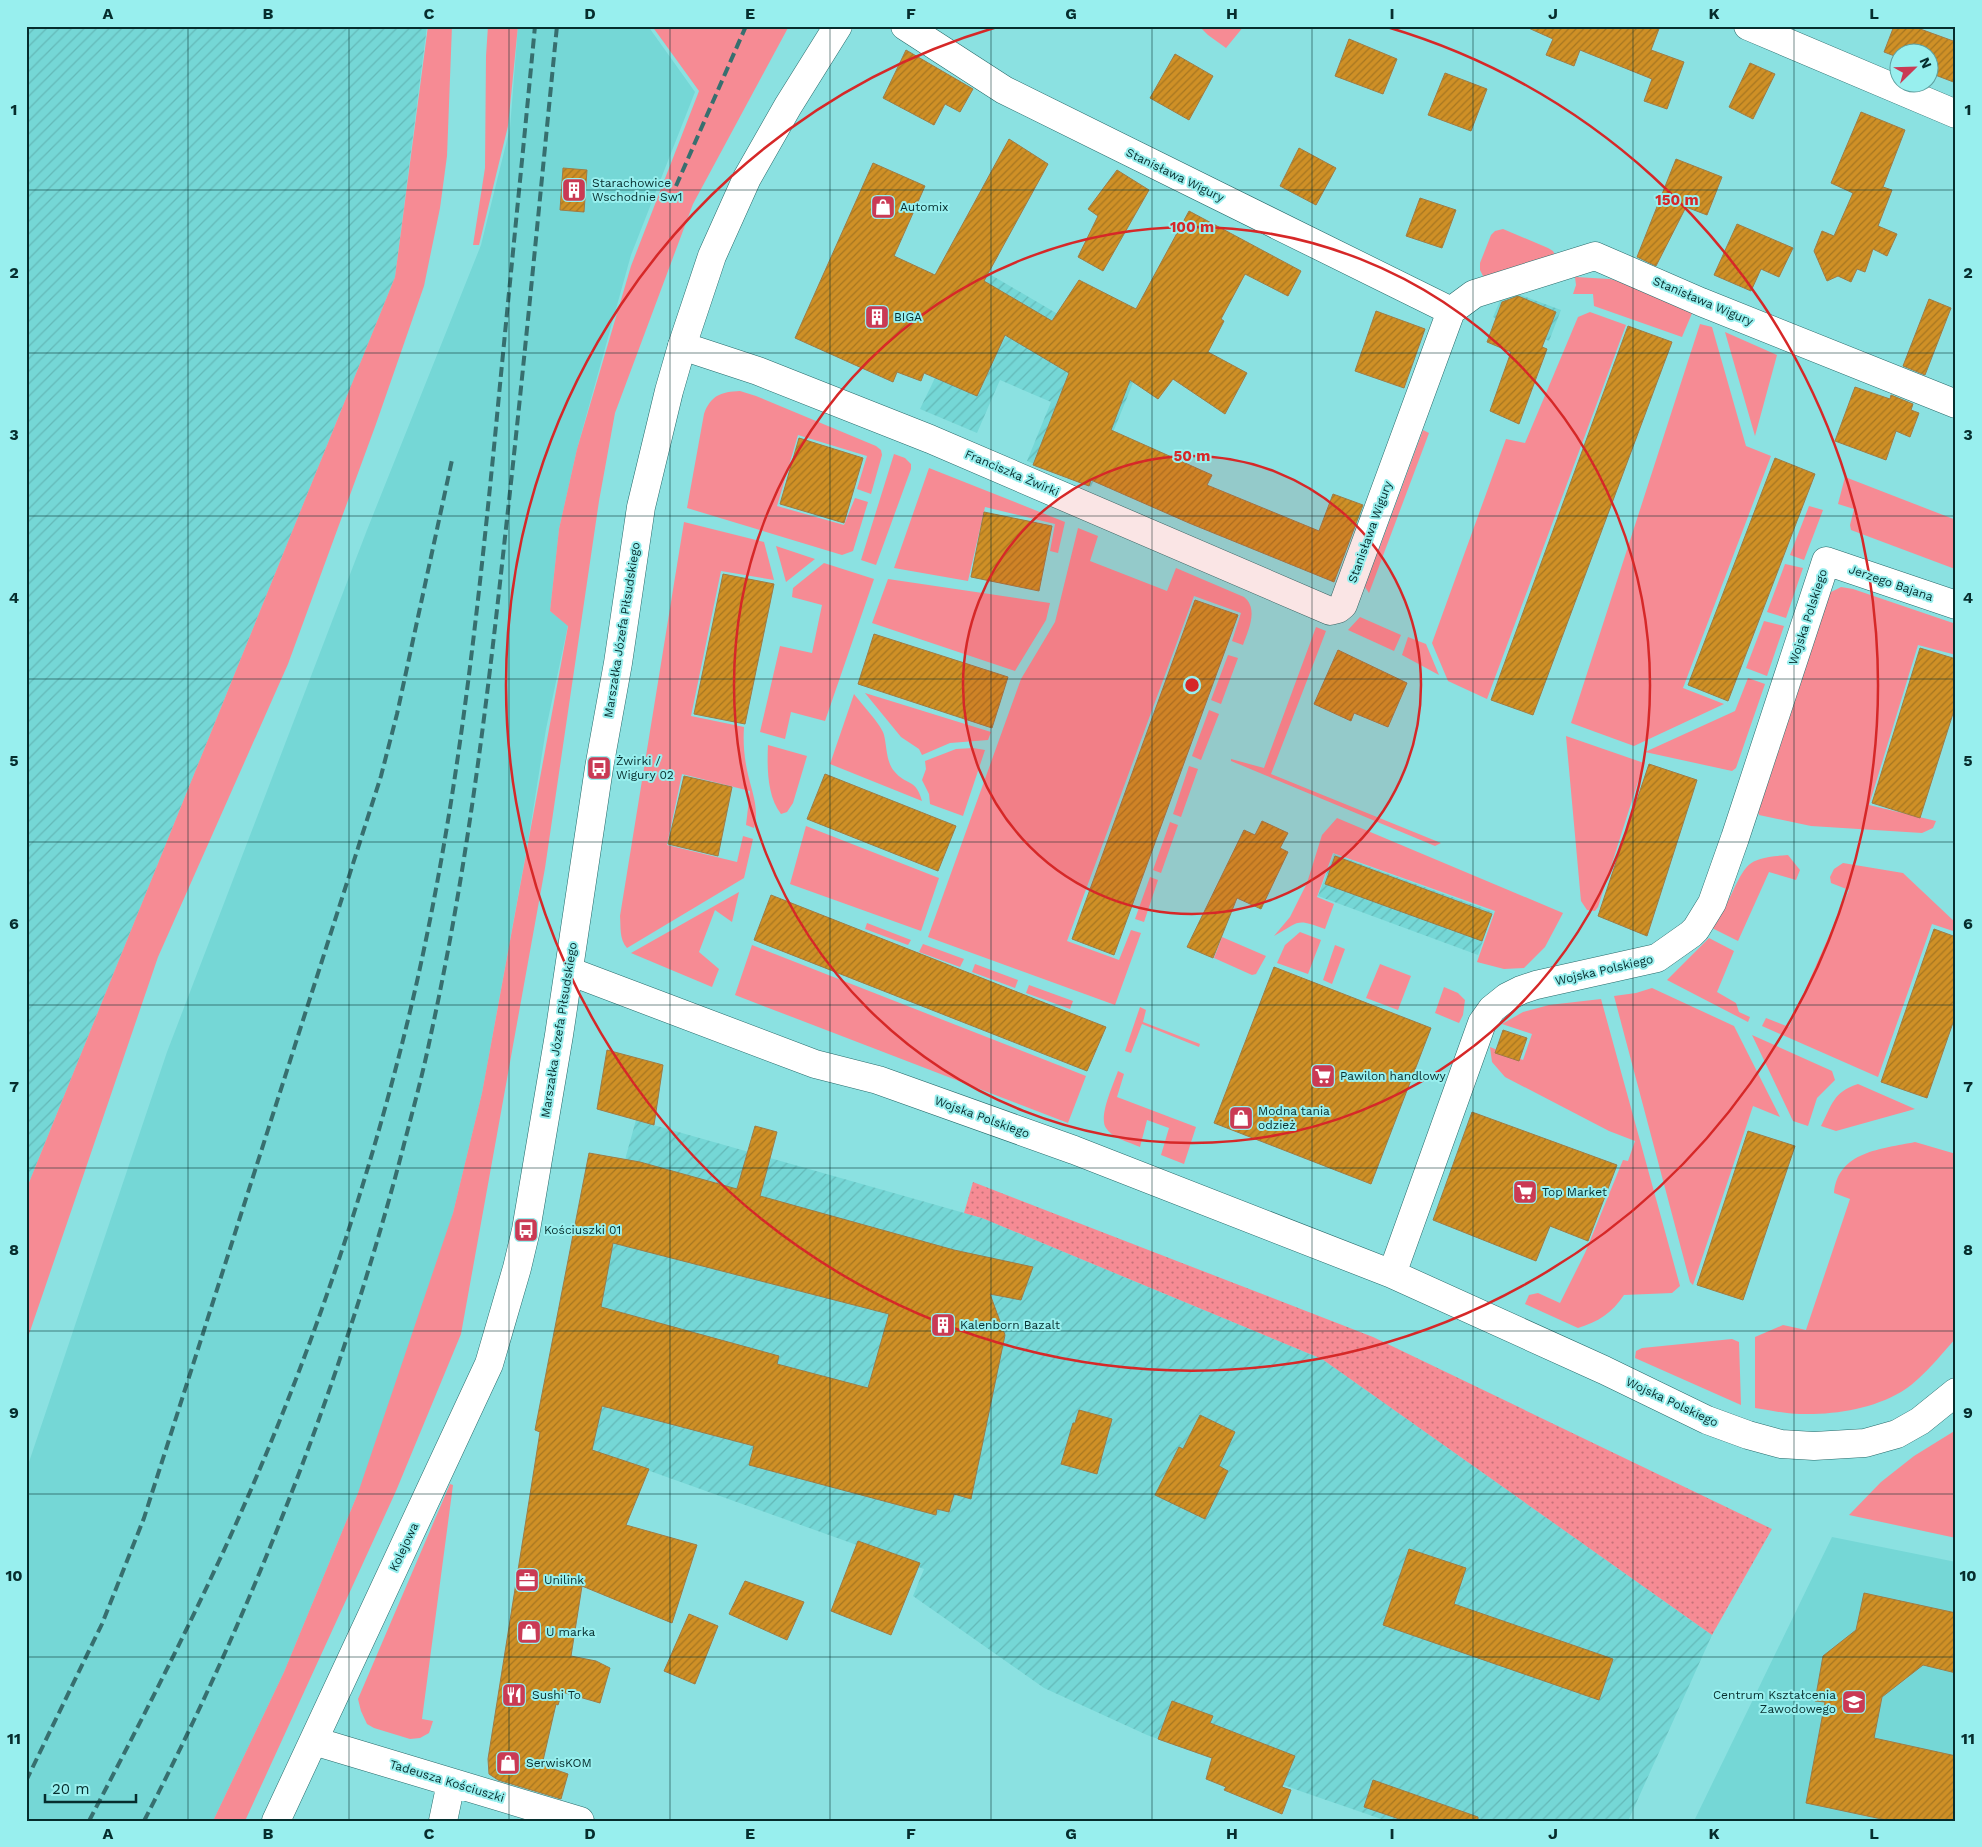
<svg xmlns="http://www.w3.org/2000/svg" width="1982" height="1847" font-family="'Work Sans',sans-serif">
<defs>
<pattern id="industrial-furrows" width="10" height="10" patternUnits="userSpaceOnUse" patternTransform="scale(1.25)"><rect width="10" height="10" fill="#75d7d6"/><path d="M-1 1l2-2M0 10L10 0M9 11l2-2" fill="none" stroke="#64b9b8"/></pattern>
<pattern id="garden-dots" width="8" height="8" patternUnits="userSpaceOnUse" patternTransform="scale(1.25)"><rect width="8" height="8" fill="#f68b94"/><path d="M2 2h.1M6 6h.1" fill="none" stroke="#c57279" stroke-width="1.8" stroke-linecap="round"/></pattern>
<pattern id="building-hatch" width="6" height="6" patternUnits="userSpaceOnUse" patternTransform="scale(1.25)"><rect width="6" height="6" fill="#cf9026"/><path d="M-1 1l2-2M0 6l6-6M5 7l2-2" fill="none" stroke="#a67621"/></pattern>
</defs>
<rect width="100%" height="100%" fill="#8be1e1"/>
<path fill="#75d7d6" d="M518 26H648L695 92 631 255 577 449 559 529 550 611 568 625 546 729 529 836 482 1093 453 1213 411 1358 358 1493 284 1672 213 1821H26V1471L167 1052 367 530 481 245 510 128Z
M1832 1537 1956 1562V1821H1694Z"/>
<path fill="url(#industrial-furrows)" d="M26 26H427L395 277 26 1190Z
M986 272 1141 363 1091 487 1027 461 1051 402 1000 380 977 433 920 409Z
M1505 289 1561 310 1549 341 1493 317Z
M1334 854 1493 912 1478 955 1318 896Z
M636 1120 982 1218 1322 1359 1712 1635 1628 1821H1387L1300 1791 1147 1735 1044 1688 913 1596 924 1569 591 1450 595 1310 626 1156Z"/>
<path fill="#f68b94" d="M428 26H452L447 156 440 208 424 286 376 424 288 664 158 957 26 1343V1190L395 277Z
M488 26H518L508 126 479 245H473L485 168 486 56Z
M652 26H789L693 204 615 413 599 501 545 868 461 1334 396 1491 245 1821H213L284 1672 358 1493 453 1213 482 1093 568 626 550 611 559 529 577 449 631 266 699 91Z
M1199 26H1244L1226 48 1208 35Z
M1503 229 1548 248 1553 251 1555 255 1488 277 1483 276 1480 270V263L1491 235 1495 231Z
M1575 277 1610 279 1629 284 1693 311 1682 337 1594 306 1593 294H1573L1576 285Z
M1590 312 1626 325 1487 699 1448 681 1432 643 1506 439 1525 443 1578 317Z
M1700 324 1712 327 1746 446 1771 456 1683 688 1724 704 1634 746 1571 723Z
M1725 332 1777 355 1755 436Z
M740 391 756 396 876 446 881 450 882 455 871 494 857 489 867 456 798 435 777 506 844 525 855 498 868 502 853 551 842 555 687 508 704 414C711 395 721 392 740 391Z
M1423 430 1429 433 1369 593 1365 587Z
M894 454 905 458 911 464V469L876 565 861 560Z
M929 468 1065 522 1058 553 1050 551 1055 524 985 507 968 581 894 568Z
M1845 477 1956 520 1955 569 1851 530 1850 525 1854 509 1838 504Z
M1809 506 1823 510 1804 560 1790 555Z
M684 522 764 542 774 580 721 571 691 716 744 727C743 742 744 755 747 770 751 790 760 808 754 828L746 825 750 791 682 774 667 845 737 862 743 836 753 839 744 878 627 948C619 939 621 927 620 916Z
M1078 528 1098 536 1090 561 1167 591 1176 568 1244 597C1259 609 1248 631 1243 645L1232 641 1241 613 1194 596 1067 941 1119 960 1131 930 1141 933 1115 1005 928 937 1021 679 1055 622Z
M776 546 815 559 786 582Z
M824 563 874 579 825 721 791 712 785 739 760 732 780 646 812 653 822 605 792 597 793 588Z
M1785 564 1803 568 1786 618 1767 612Z
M888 579 1050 603 1046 620 1015 671 872 623Z
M1841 587 1853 589 1956 624V655L1918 645 1869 805 1936 821 1933 828 1922 833 1811 826 1759 815 1757 809 1827 594Z
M1360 617 1401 635 1394 651 1348 630Z
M1764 621 1784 626 1767 676 1746 668Z
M1316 627 1326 631 1271 774 1441 843 1435 846 1231 761V759L1264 768Z
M1408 637 1426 644 1439 675 1402 655Z
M1228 655 1238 658 1221 704 1211 700Z
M1748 678 1765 684 1736 768 1732 771 1645 752 1735 711Z
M865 693 991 732 988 740 950 743 922 755 919 749 901 737Z
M854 694C860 702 883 727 884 735 887 747 886 761 894 771 906 786 916 778 922 801L830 764Z
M1209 710 1219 714 1201 760 1192 756Z
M1566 736 1644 763 1598 907 1595 911 1587 910 1581 901Z
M768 745 807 756 793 803 787 812 781 814C767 796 767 767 768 745Z
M973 748 985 750 963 816 930 804 929 794 922 780 926 769 925 761 956 749Z
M1189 766 1198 769 1181 817 1173 814Z
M1337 818 1563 913 1545 947 1524 968 1504 969 1477 962 1495 911 1333 853 1317 897 1334 904 1325 929C1296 918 1300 921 1274 936L1290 917 1307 883 1322 835Z
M1170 822 1178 825 1161 873 1153 870Z
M806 826 939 878 921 931 790 884Z
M1788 855 1800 870 1796 880 1769 872 1738 941 1712 928C1718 918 1725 908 1730 897 1747 862 1747 858 1788 855Z
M1843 863 1903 873 1956 923V932L1932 924 1878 1077 1762 1026 1766 1018 1789 1027 1849 890 1831 883 1830 877 1834 869Z
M1150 877 1158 880 1144 922 1135 919Z
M739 892 732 922 715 910 699 952 719 969 712 987 631 953Z
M867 923 911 940 908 945 865 929Z
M1300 932 1321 940 1308 974 1277 963 1285 945Z
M1222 937 1266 956 1256 974 1252 975 1214 958Z
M1709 938 1734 951 1717 992 1736 1003 1739 1012 1750 1017 1748 1022 1667 980Z
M923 944 964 959 960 967 919 952Z
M752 945 1086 1076 1068 1123 735 995Z
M1335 945 1345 949 1332 984 1323 980Z
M975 964 1018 980 1015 988 972 972Z
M1380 964 1411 976 1398 1010 1366 998Z
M1029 985 1073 1001 1070 1009 1026 993Z
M1444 987 1458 993 1465 1000 1463 1015 1459 1023 1435 1013Z
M1652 988 1734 1026 1780 1117 1753 1106 1693 1285 1690 1282 1614 996 1636 993Z
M1601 999 1680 1286 1672 1293 1624 1295C1612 1313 1598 1322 1578 1328L1525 1304 1529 1295 1538 1293 1560 1303 1585 1253 1623 1160 1628 1161 1635 1141 1609 1131 1505 1077 1492 1062 1490 1047 1523 1060 1532 1034 1502 1024 1523 1012 1549 1005Z
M1140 1007 1146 1010 1143 1022 1200 1044 1199 1047 1142 1024 1131 1053 1125 1051Z
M1752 1035 1832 1071 1835 1080 1817 1098 1808 1126 1793 1121Z
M1118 1071 1124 1074 1117 1097 1196 1127 1184 1164 1161 1155 1169 1128 1147 1120 1140 1147C1129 1142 1112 1138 1106 1128 1098 1117 1114 1083 1118 1071Z
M1858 1084 1915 1109 1836 1131 1821 1126C1832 1105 1833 1092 1858 1084Z
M1915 1142 1956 1154V1338C1941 1355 1920 1381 1901 1392 1872 1409 1834 1415 1800 1414 1785 1414 1770 1410 1755 1408V1337L1783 1325 1806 1330 1850 1199 1834 1193C1838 1151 1882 1149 1915 1142Z
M1732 1339 1739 1342 1741 1405 1635 1358 1636 1351 1642 1348Z
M1956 1430V1538L1849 1515 1881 1482 1914 1456Z
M450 1484 453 1485 422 1719 433 1721 429 1733 420 1738 410 1739 374 1728 367 1724 361 1711 358 1699Z"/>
<path fill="url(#garden-dots)" d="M973 1182 1373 1337 1772 1529 1712 1635 1322 1359 982 1218 964 1213Z"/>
<path fill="url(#building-hatch)" stroke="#9f7b46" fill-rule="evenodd" d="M1524 26H1660L1651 50 1684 62 1667 109 1644 101 1652 79 1580 50 1574 66 1546 55 1553 39Z
M1894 26H1912L1956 42V83L1930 73V52H1900V58L1884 52Z
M1349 39 1397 59 1383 94 1335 76Z
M906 50 973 89 960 112 945 104 934 125 883 98Z
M1175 54 1213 76 1189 120 1150 98Z
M1750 63 1775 74 1753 119 1729 107Z
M1445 73 1487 89 1471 131 1428 115Z
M1861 112 1905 130 1883 187 1892 190 1878 226 1897 234 1887 256 1873 249 1865 272 1857 269 1851 282 1838 276 1827 281 1814 251 1822 231 1834 236 1853 193 1831 183Z
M1009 139 1048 164 984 281 1052 321 1079 280 1136 309 1189 211 1301 271 1288 296 1245 274 1221 319 1224 321 1208 352 1247 373 1225 414 1173 379 1158 399 1130 380 1111 430 1212 475 1207 485 1319 531 1333 494 1363 505 1334 582 1189 523 1091 480 1089 486 1033 465 1069 373 1005 335 977 396 924 373 921 381 897 372 893 382 795 338 873 163 925 186 894 256 935 275Z
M1299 148 1336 168 1316 205 1280 186Z
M1676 159 1722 177 1707 215 1686 207 1656 266 1637 257Z
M563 168 587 170 584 212 560 210Z
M1117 170 1149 190 1103 271 1078 257 1098 216 1088 209Z
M1420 198 1456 210 1442 248 1406 236Z
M1737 224 1793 248 1779 277 1761 269 1751 291 1714 275Z
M1518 296 1556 312 1542 347 1547 349 1519 424 1490 411 1511 352 1487 342 1502 302Z
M1929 299 1951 308 1925 375 1903 366Z
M1376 311 1425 329 1404 388 1355 371Z
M1628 326 1672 342 1533 715 1491 700Z
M1855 387 1890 399 1891 395 1913 404 1911 410 1919 413 1910 437 1896 431 1886 460 1835 441Z
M799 438 863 458 844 523 780 504Z
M1775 458 1815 474 1728 701 1688 685Z
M984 512 1052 526 1039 591 971 577Z
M723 574 774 584 745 724 694 714Z
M1195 600 1238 615 1114 955 1072 939Z
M874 634 1008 677 992 728 858 684Z
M1920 648 1956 659V704L1920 818 1872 803Z
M1338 650 1407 683 1388 727 1354 713 1351 721 1314 704Z
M1649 764 1697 780 1647 936 1598 916Z
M825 774 956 826 938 871 807 819Z
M684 776 732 787 718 856 668 844Z
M1262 821 1288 833 1280 848 1288 852 1261 909 1237 898 1213 958 1187 947 1244 830 1255 835Z
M1335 856 1492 914 1482 941 1325 884Z
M771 895 1106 1027 1087 1071 754 940Z
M1934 929 1956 937V1014L1927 1098 1881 1082Z
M1274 967 1431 1028 1371 1184 1214 1123Z
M1503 1030 1527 1038 1519 1061 1495 1053Z
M607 1050 663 1065 654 1125 597 1109Z
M1472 1112 1617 1165 1588 1241 1550 1226 1536 1261 1433 1220Z
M755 1126 777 1132 760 1196 954 1250 1033 1267 1021 1300 990 1294 1005 1335 971 1499 954 1494 949 1512 937 1509 936 1515 749 1465 754 1446 602 1406 592 1450 649 1469 626 1525 697 1545 672 1623 582 1586 571 1656 596 1661 610 1668 600 1703 562 1692 558 1705 556 1704 542 1765 568 1774 561 1799 498 1780 489 1774 488 1759 540 1432 535 1430 589 1153 640 1162 737 1189ZM613 1243 889 1314 868 1388 777 1364 779 1356 601 1307Z
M1748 1131 1795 1146 1743 1300 1697 1285Z
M1079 1410 1112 1419 1097 1474 1061 1464 1073 1423H1075Z
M1200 1415 1235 1432 1219 1466 1228 1471 1205 1519 1155 1495 1179 1447 1183 1449Z
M858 1541 920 1563 891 1635 831 1611Z
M1409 1549 1466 1568 1454 1604 1613 1659 1599 1700 1383 1625Z
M745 1581 804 1602 787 1640 729 1614Z
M1864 1593 1956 1613V1673L1923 1665 1882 1697 1874 1738 1956 1756V1821H1891L1806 1803 1825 1702 1815 1701 1823 1656 1856 1630Z
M689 1614 718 1626 695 1684 664 1671Z
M1172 1701 1213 1716 1210 1723 1295 1756 1282 1787 1291 1790 1282 1814 1224 1790 1226 1787 1206 1779 1212 1758 1158 1739Z
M1373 1780 1478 1817V1821H1405L1364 1807Z"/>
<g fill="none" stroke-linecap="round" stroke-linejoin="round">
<defs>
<path id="street" d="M905 26 1004 90 1451 311
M1748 26 1956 114
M682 346 758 371 930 439 1330 611 1338 609 1343 605 1451 311 1474 294 1595 256 1701 302 1956 404
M569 971 815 1064 878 1080 1074 1150 1392 1274 1604 1370 1707 1420 1748 1435 1781 1444 1814 1446 1865 1443 1897 1434 1920 1421 1956 1392
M1392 1274 1482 1023 1492 1009 1507 997 1521 990 1536 985 1657 958 1691 934 1696 929 1712 903 1735 838 1826 561 1956 605
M314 1741 580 1821
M443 1821 451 1783"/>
<path id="secondary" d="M276 1821 489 1364 517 1268 526 1230 559 1035 599 768 618 663 641 507 669 391 682 346 712 256 747 178 788 106 838 26"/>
</defs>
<use href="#street" stroke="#276a6a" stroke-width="29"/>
<use href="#secondary" stroke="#276a6a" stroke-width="29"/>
<use href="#street" stroke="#fff" stroke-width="28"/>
<use href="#secondary" stroke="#fff" stroke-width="28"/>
<path stroke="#376f6f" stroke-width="4" stroke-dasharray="10 5" stroke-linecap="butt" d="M676 186 746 26
M26 1781 102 1624 144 1518 381 776 397 714 452 460
M89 1821C134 1735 178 1649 219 1561 297 1393 358 1219 403 1040 453 842 475 639 495 437 508 300 522 163 535 26
M144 1821C254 1608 341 1383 402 1152 412 1113 423 1074 431 1034 467 870 487 704 505 537 524 367 540 196 557 26"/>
</g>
<path fill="none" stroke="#062d2d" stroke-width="1" stroke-opacity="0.55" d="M188 26V1821M349 26V1821M509 26V1821M670 26V1821M830 26V1821M991 26V1821M1152 26V1821M1312 26V1821M1473 26V1821M1633 26V1821M1794 26V1821M26 190H1956M26 353H1956M26 516H1956M26 679H1956M26 842H1956M26 1005H1956M26 1168H1956M26 1331H1956M26 1494H1956M26 1657H1956"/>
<circle cx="1192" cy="685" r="229" fill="#d62828" fill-opacity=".12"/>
<g fill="none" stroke="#d62828" stroke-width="2.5">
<circle cx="1192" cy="685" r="229"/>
<circle cx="1192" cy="685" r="458"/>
<path d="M1387 27A686 686 0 1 1 997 27"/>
</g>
<defs>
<symbol id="building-square" viewBox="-11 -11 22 22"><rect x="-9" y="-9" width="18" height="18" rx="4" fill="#ca3a54" stroke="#98efee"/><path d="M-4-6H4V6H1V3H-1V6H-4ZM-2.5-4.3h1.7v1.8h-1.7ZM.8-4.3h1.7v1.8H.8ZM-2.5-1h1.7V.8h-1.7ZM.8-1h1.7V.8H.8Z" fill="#fff"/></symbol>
<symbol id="shop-square" viewBox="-11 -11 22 22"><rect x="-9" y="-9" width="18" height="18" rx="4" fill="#ca3a54" stroke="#98efee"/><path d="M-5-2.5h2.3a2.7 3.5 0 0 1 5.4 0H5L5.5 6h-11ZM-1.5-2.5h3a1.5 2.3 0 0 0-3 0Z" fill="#fff"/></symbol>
<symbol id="bus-square" viewBox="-11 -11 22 22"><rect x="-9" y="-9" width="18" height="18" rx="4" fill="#ca3a54" stroke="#98efee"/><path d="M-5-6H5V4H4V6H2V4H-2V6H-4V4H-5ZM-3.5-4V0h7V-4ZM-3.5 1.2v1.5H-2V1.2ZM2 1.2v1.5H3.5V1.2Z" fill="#fff"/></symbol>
<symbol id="supermarket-square" viewBox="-11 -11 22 22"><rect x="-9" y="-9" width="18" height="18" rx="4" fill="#ca3a54" stroke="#98efee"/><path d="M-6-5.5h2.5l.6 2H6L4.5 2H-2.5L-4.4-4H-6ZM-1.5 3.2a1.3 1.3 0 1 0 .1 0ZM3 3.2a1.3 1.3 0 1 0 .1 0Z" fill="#fff"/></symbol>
<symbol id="office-square" viewBox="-11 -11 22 22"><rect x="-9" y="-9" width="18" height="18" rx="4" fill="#ca3a54" stroke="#98efee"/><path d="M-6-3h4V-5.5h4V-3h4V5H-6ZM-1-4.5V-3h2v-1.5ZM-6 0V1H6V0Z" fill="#fff"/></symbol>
<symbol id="restaurant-square" viewBox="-11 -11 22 22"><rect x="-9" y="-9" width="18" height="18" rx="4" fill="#ca3a54" stroke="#98efee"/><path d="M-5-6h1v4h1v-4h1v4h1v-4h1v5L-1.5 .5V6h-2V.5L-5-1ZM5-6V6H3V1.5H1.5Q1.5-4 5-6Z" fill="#fff"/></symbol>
<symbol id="school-square" viewBox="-11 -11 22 22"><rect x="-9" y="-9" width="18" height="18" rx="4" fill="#ca3a54" stroke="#98efee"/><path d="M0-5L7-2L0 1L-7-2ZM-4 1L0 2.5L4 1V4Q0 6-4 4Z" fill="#fff"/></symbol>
</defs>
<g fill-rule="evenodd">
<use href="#building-square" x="560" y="176" width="28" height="28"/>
<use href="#shop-square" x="869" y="193" width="28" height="28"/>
<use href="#building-square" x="863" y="303" width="28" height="28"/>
<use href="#bus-square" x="585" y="754" width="28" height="28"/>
<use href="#supermarket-square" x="1309" y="1062" width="28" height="28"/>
<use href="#shop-square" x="1227" y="1104" width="28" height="28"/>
<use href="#supermarket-square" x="1511" y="1178" width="28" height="28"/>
<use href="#bus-square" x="512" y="1216" width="28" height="28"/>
<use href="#building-square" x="929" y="1311" width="28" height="28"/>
<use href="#office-square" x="513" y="1566" width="28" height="28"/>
<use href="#shop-square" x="515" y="1618" width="28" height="28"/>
<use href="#restaurant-square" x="500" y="1681" width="28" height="28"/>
<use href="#school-square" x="1840" y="1688" width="28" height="28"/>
<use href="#shop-square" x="494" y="1749" width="28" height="28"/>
</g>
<g text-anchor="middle" stroke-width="4" stroke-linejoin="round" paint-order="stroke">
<g font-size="12" fill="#062d2d" stroke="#98efee">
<text transform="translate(1175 175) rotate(26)" y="4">Stanisława Wigury</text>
<text transform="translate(1703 301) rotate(23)" y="4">Stanisława Wigury</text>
<text transform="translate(1012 473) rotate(23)" y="4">Franciszka Żwirki</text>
<text transform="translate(1370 532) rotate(-70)" y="4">Stanisława Wigury</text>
<text transform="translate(1891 583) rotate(19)" y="4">Jerzego Bajana</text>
<text transform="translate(1808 617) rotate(-72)" y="4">Wojska Polskiego</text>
<text transform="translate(622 630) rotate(-81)" y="4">Marszałka Józefa Piłsudskiego</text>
<text transform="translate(1604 970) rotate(-13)" y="4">Wojska Polskiego</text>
<text transform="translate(559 1030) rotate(-81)" y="4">Marszałka Józefa Piłsudskiego</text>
<text transform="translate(982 1117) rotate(20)" y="4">Wojska Polskiego</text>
<text transform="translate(1672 1402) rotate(25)" y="4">Wojska Polskiego</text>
<text transform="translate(404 1547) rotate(-65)" y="4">Kolejowa</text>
<text transform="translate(447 1781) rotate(17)" y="4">Tadeusza Kościuszki</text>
</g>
<g font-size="12" fill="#062d2d" stroke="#98efee" text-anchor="start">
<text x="592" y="187">Starachowice<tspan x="592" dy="14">Wschodnie Sw1</tspan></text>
<text x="900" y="211">Automix</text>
<text x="894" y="321">BIGA</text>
<text x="616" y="765">Żwirki /<tspan x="616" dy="14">Wigury 02</tspan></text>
<text x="1340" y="1080">Pawilon handlowy</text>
<text x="1258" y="1115">Modna tania<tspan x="1258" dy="14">odzież</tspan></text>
<text x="1542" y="1196">Top Market</text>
<text x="544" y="1234">Kościuszki 01</text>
<text x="960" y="1329">Kalenborn Bazalt</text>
<text x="544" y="1584">Unilink</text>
<text x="546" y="1636">U marka</text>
<text x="532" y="1699">Sushi To</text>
<text x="1836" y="1699" text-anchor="end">Centrum Kształcenia<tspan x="1836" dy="14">Zawodowego</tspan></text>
<text x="526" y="1767">SerwisKOM</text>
</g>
</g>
<circle cx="1192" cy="685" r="8" fill="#d62828" stroke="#98efee" stroke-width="2.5"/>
<g font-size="15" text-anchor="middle" font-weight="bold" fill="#d62828" stroke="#98efee" stroke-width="4" stroke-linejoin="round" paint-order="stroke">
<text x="1677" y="205">150 m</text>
<text x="1192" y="232">100 m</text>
<text x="1192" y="461">50 m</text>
</g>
<rect width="1982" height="1847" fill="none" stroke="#98efee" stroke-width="55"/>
<g transform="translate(1914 68) rotate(67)"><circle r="24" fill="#98efee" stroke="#5ea1a1"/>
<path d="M0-4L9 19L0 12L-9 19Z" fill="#ca3a54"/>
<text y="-8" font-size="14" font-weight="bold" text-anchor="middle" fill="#062d2d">N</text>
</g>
<path d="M45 1794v8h91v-8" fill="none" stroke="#062d2d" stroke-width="2.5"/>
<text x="52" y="1794" font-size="15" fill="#062d2d" stroke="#98efee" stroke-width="4" paint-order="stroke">20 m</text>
<rect x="28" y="28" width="1926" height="1792" fill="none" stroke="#062d2d" stroke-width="2"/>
<g font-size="16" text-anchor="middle" font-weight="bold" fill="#062d2d">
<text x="108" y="19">A</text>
<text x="268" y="19">B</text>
<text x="429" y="19">C</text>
<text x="590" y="19">D</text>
<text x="750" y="19">E</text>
<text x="911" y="19">F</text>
<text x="1071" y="19">G</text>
<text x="1232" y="19">H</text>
<text x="1392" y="19">I</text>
<text x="1553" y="19">J</text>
<text x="1714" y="19">K</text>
<text x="1874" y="19">L</text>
<text x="14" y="115">1</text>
<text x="1968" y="115">1</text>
<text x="14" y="278">2</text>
<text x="1968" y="278">2</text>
<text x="14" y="440">3</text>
<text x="1968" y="440">3</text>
<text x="14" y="603">4</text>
<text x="1968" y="603">4</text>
<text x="14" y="766">5</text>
<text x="1968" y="766">5</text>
<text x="14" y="929">6</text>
<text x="1968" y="929">6</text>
<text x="14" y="1092">7</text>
<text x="1968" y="1092">7</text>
<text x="14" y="1255">8</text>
<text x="1968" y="1255">8</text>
<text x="14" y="1418">9</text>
<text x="1968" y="1418">9</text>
<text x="14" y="1581">10</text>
<text x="1968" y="1581">10</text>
<text x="14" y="1744">11</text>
<text x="1968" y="1744">11</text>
<text x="108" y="1839">A</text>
<text x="268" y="1839">B</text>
<text x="429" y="1839">C</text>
<text x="590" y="1839">D</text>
<text x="750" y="1839">E</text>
<text x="911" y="1839">F</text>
<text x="1071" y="1839">G</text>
<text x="1232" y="1839">H</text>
<text x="1392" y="1839">I</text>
<text x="1553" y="1839">J</text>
<text x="1714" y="1839">K</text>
<text x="1874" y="1839">L</text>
</g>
</svg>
